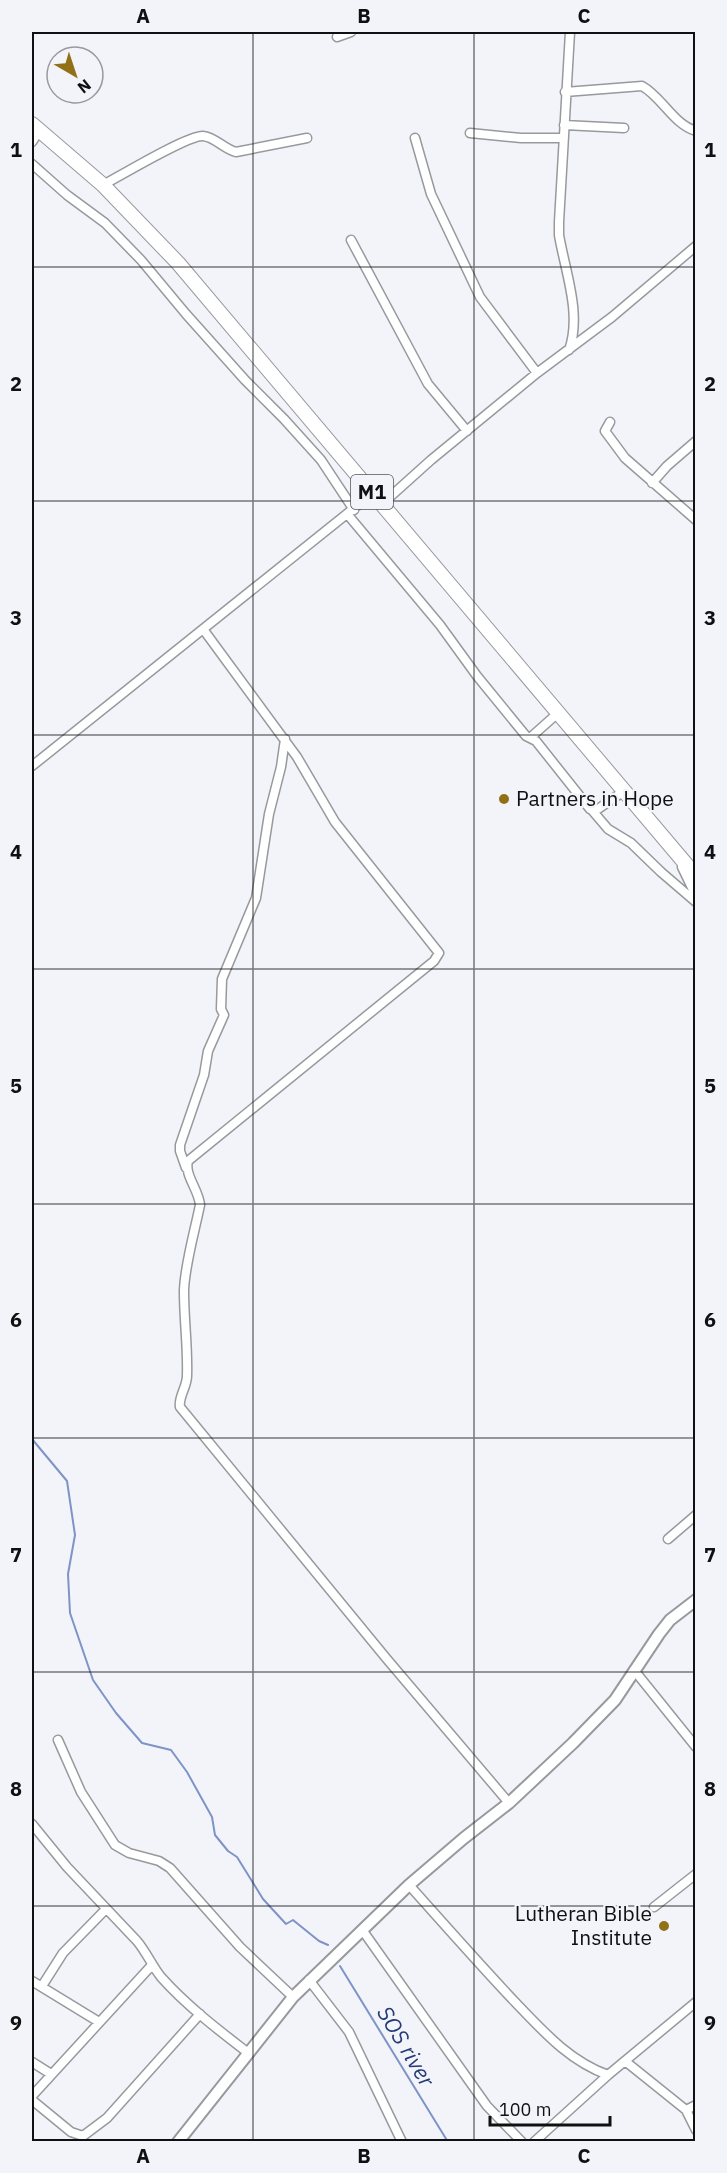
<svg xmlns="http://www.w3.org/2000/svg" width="727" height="2173" font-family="'IBM Plex Sans',sans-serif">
<rect width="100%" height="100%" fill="#f2f4f9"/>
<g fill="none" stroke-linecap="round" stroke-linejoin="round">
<path stroke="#7e94c6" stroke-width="2" d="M32 1439 67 1481 75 1535 68 1574 70 1613 93 1680 116 1713 142 1743 171 1750 187 1772 212 1817 215 1835 228 1851 237 1857 263 1899 286 1924 293 1920 319 1941 328 1945
M340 1966 448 2142"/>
<defs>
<path id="minor" d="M337 37 351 32
M565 92 642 86C662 97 673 124 696 131
M564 125 624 128
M470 133 521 138H563
M415 138 431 194 480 297 537 373
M32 142 40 130
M32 164 67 195 105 223 141 260 186 314 245 380 284 419 321 460 354 510
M103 185C120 176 188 135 203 136 215 137 224 149 236 152L307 138
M351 240 428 384 467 431
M569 350C582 314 565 271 559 235V222L570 32
M610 422 605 431 625 458 696 520
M652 483 667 466 696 441
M382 504 431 460 537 373 612 317 696 246
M348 515 440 625 477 676 526 736 536 741 590 809 594 810 598 809 624 791
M203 629 297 757 335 822 439 953 434 961 188 1161C184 1175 199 1190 200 1205 195 1230 184 1268 184 1292 184 1320 188 1348 187 1376 187 1387 178 1397 180 1407L386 1658 509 1803
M531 737 558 713
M32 766 373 493
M591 809 608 829 631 843 661 872 696 902
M682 867 696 896
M186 1168 180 1151V1145L204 1075 208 1051 224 1015 221 1009 222 979 256 898 269 814 281 767 285 739
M668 1539 696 1515
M634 1670 696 1747
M58 1740 81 1792 115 1845 129 1853 159 1861 170 1868 240 1947 293 1997
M32 1824 67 1867 137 1941C147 1953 152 1966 161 1977 186 2005 217 2029 247 2052
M409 1885C444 1924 479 1964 515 2002 543 2031 569 2061 608 2075
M654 1907 696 1874
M363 1931 487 2106 522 2142
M309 1980 349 2032 402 2142
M32 1981 99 2022
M42 1986 63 1953 106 1909
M625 2061 686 2110 696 2130
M32 2062 51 2074
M32 2096 152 1965
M32 2100 71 2132 83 2136 107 2118 200 2014
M686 2110 696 2105
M534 2142 608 2075 696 2002"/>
<path id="tertiary" d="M178 2142 293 1997 409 1885 464 1838 509 1803 573 1743 615 1700 659 1634 670 1620 696 1600"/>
<path id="trunk" d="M32 124 103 185 178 263 696 876"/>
</defs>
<use href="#minor" stroke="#97999d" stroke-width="11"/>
<use href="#tertiary" stroke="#97999d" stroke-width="14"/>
<use href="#trunk" stroke="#97999d" stroke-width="16"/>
<use href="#minor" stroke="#fff" stroke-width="8"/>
<use href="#tertiary" stroke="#fff" stroke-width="10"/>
<use href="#trunk" stroke="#fff" stroke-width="14"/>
</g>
<path fill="none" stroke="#0f1011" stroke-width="1.5" stroke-opacity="0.55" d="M253 32V2142M474 32V2142M32 267H696M32 501H696M32 735H696M32 969H696M32 1204H696M32 1438H696M32 1672H696M32 1906H696"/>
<g fill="#927016" stroke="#f2f4f9" stroke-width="2">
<circle cx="504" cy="799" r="6"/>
<circle cx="664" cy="1926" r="6"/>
</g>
<g text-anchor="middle" stroke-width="4.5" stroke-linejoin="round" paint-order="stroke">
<rect fill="#f2f4f9" stroke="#535457" stroke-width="1.5" x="351" y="475" width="42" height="34" rx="4.5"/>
<g font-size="20" font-weight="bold" fill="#0f1011">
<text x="372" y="499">M1</text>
</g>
<g font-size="21" fill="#0f1011" stroke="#f2f4f9" text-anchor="start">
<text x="516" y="806">Partners in Hope</text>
<text x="652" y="1921" text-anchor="end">Lutheran Bible<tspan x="652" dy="24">Institute</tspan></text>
</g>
<g font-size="22" font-style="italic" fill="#243b77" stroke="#f2f4f9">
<text transform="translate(406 2046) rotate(59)" y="8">SOS river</text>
</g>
</g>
<rect width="727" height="2173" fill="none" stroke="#f2f4f9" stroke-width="66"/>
<g transform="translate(75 75) rotate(141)"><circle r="28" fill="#f2f4f9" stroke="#97999c" stroke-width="1.5"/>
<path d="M0-4.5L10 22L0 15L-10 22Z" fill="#927016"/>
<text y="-9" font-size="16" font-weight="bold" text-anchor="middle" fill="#0f1011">N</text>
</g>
<path d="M490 2116v9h120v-9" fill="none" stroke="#0f1011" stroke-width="3"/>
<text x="499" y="2116" font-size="18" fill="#0f1011" stroke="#f2f4f9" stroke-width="4.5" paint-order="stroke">100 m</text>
<rect x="33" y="33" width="661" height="2107" fill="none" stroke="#0f1011" stroke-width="2"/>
<g font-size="20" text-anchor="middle" font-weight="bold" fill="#0f1011">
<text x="143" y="23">A</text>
<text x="364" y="23">B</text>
<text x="584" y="23">C</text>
<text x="16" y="157">1</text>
<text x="710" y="157">1</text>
<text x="16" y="391">2</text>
<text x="710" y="391">2</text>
<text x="16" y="625">3</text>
<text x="710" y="625">3</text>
<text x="16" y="859">4</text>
<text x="710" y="859">4</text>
<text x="16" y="1093">5</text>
<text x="710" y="1093">5</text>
<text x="16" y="1327">6</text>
<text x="710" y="1327">6</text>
<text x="16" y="1562">7</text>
<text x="710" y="1562">7</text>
<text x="16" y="1796">8</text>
<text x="710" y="1796">8</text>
<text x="16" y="2030">9</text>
<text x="710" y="2030">9</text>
<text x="143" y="2163">A</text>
<text x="364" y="2163">B</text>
<text x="584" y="2163">C</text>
</g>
</svg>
